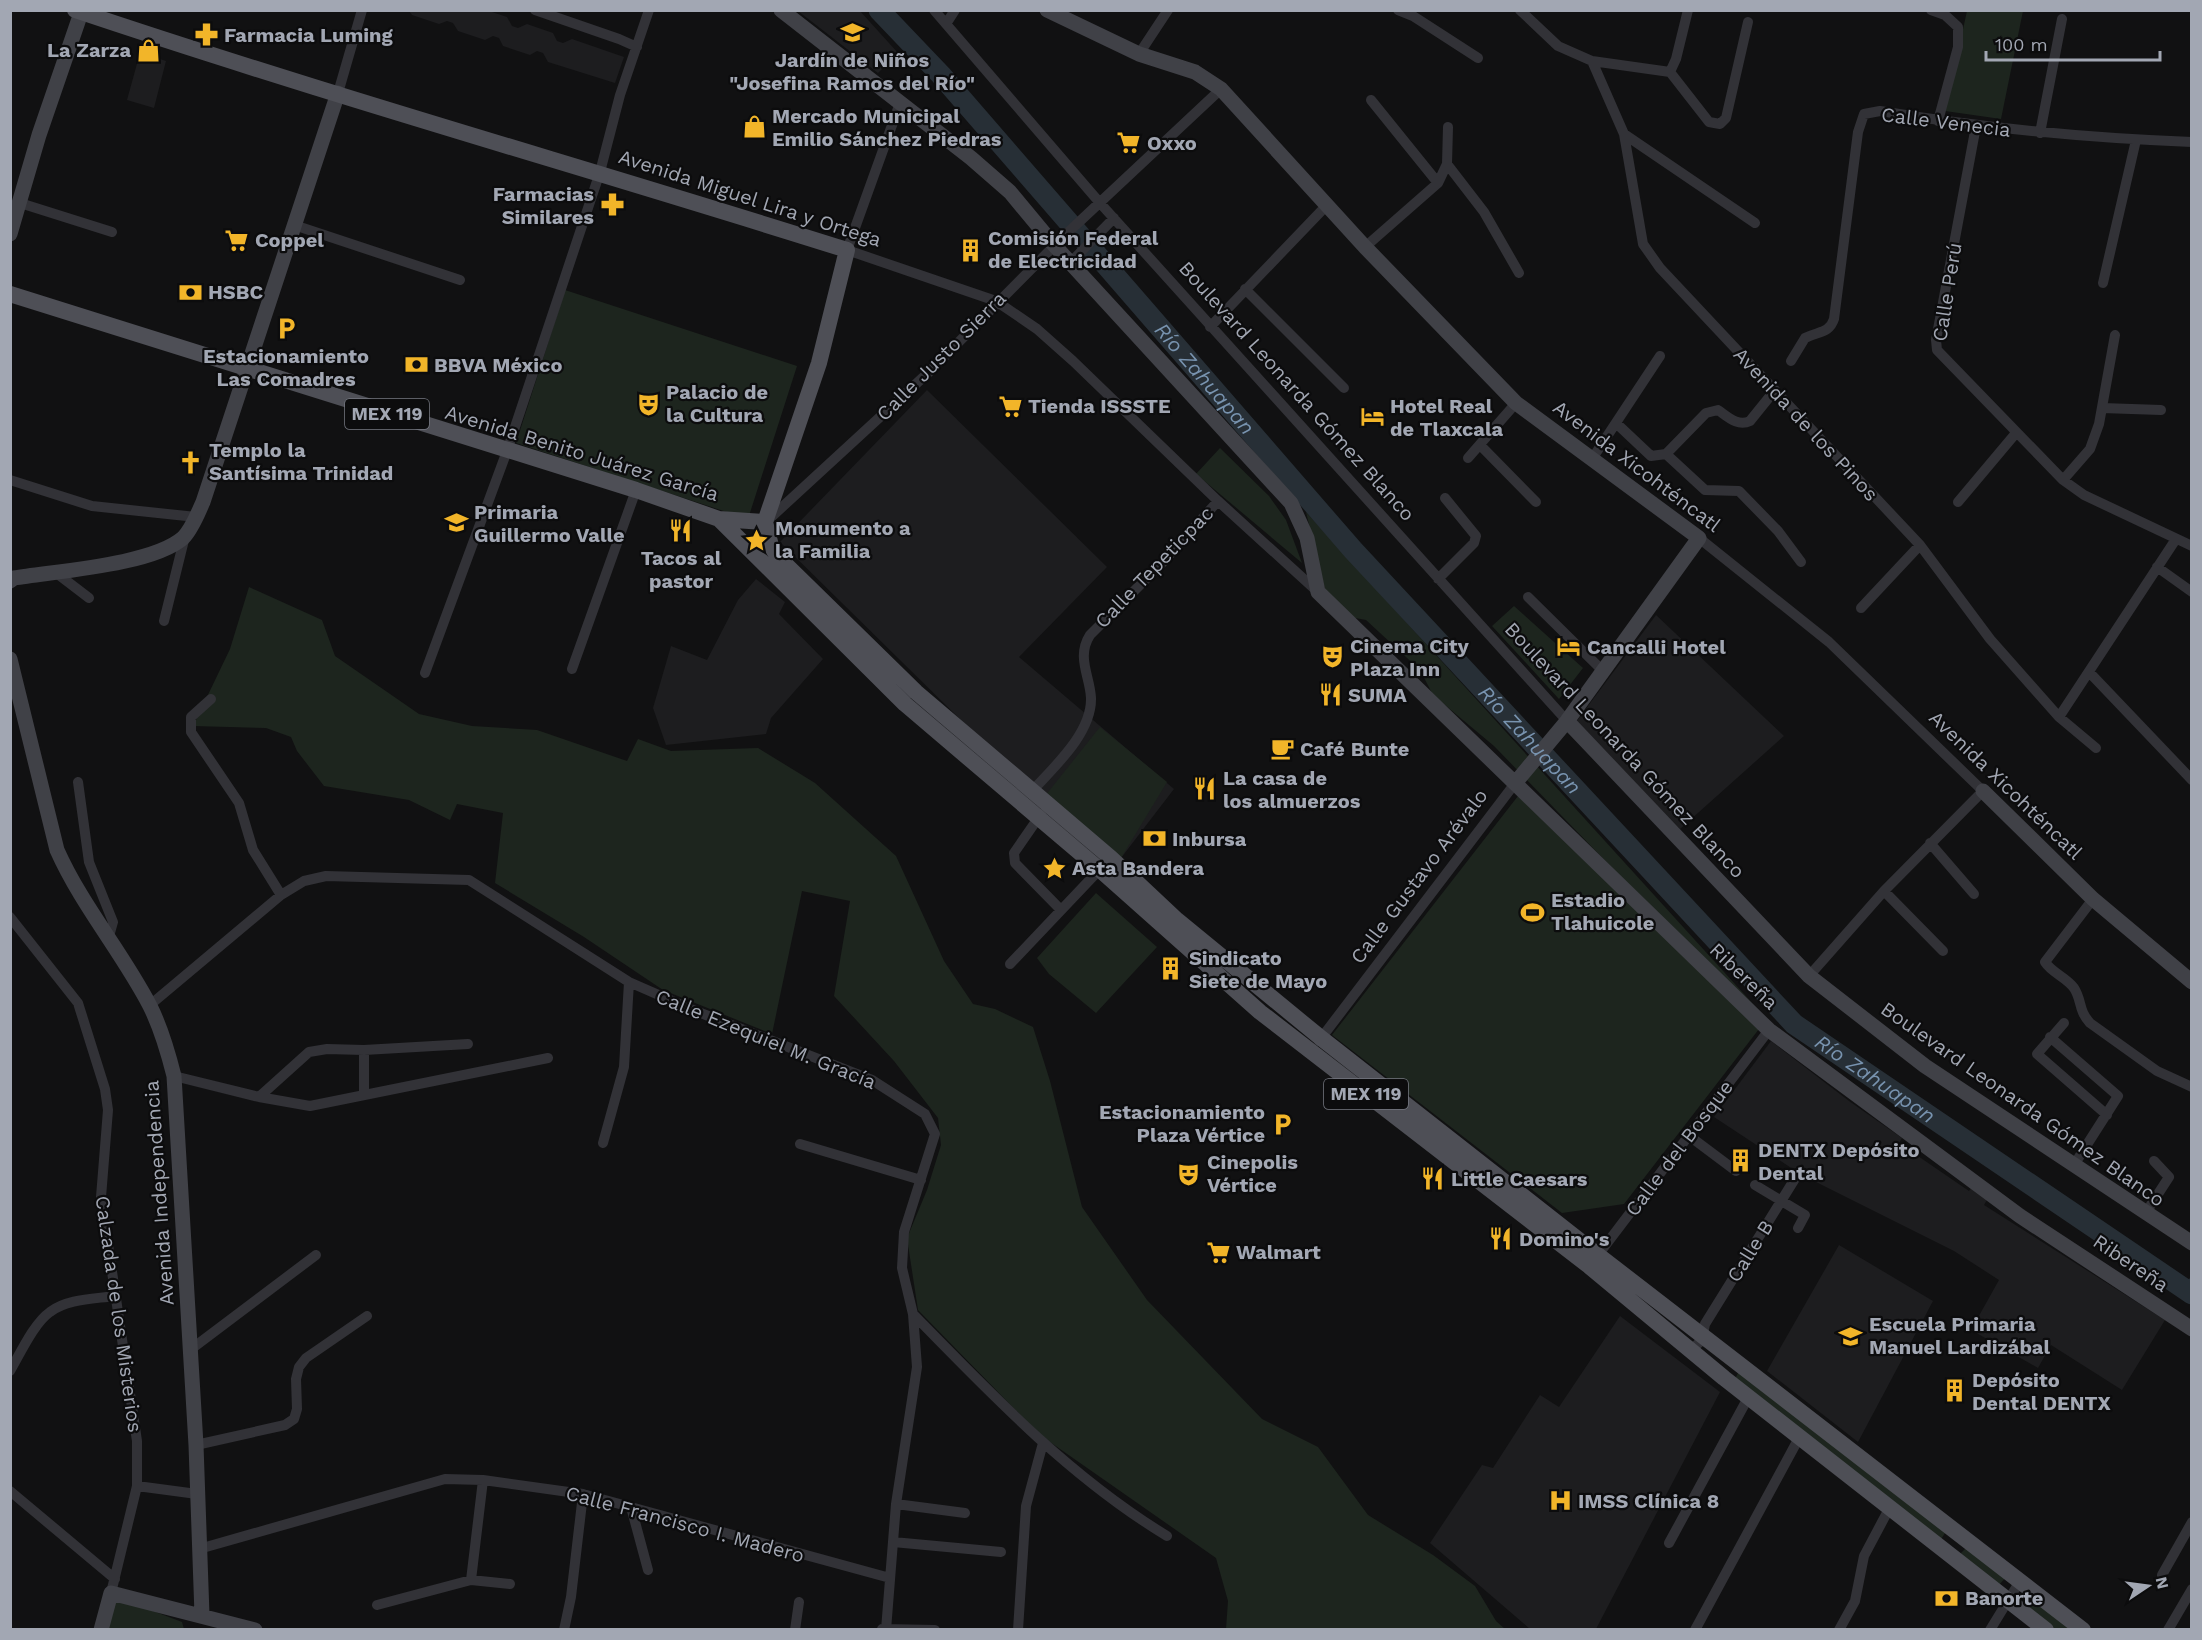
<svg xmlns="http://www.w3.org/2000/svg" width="2202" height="1640" font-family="'Work Sans',sans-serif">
<rect width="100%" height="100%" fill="#111112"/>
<path fill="#1d1d1f" d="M467 10 489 11 507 17 512 26 518 28 527 24 553 33 557 41 563 43 572 39 624 57 615 83 548 62 543 53 537 51 530 55 503 46 499 38 493 36 485 40 458 31 453 23 447 21 439 24 412 15 409 11Z
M798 11H860L898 53 878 73Z
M143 42 157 46 154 57 166 61 154 108 127 100Z
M927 390 1107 567 1019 657 1174 789 1121 858 1024 782 780 542Z
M756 579 785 602 779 614 823 659 771 718 766 734 666 745 653 708 671 646 707 660 738 600Z
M1656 615 1784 736 1680 829 1576 722Z
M1771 1041 1849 1101 1902 1138 1899 1143 1969 1191 1972 1187 1988 1198 1984 1205 2165 1320 2122 1390 2051 1345 2038 1368 1973 1331 1971 1330 1999 1280 1954 1251 1802 1175 1714 1117Z
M1839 1245 1933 1301 1858 1442 1767 1371Z
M1620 1316 1720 1392 1596 1629H1530L1430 1543 1482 1465 1493 1468 1540 1395 1559 1407Z"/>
<path fill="#1d251e" d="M1967 11H2023L2001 119 1945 111Z
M565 290 797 366 748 519 516 443Z
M1220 448 1269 496 1286 520 1302 563 1196 474Z
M1306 512 1764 1016 1688 946 1494 746 1433 695 1420 670 1366 620 1350 617 1327 598Z
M249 587 322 620 335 656 419 714 472 726 537 730 627 761 638 739 671 751 758 748 815 783 896 856 944 961 973 1004 995 1009 1033 1027 1050 1081 1082 1207 1147 1300 1262 1419 1318 1447 1368 1515 1433 1555 1475 1586 1496 1621 1505 1629H1226L1228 1601 1216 1558 1040 1435 918 1310 907 1238 927 1190 941 1145 938 1118 894 1061 834 996 850 901 802 891 772 1034 663 990 584 937 495 883 503 813 457 804 450 820 409 800 324 786 297 751 291 737 266 728 193 726 230 649Z
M1514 606 1583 668 1559 699 1492 626Z
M1100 727 1167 782 1121 858 1045 796Z
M1518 796 1759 1029 1624 1204 1562 1213 1332 1035Z
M1096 893 1157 947 1096 1013 1049 974 1037 958Z
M1740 1369 1947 1530 1938 1544 1734 1381Z
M1966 1548 2007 1576 1999 1585 1958 1556Z
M111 1595 182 1622 184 1629 104 1630Z
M2034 1598 2077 1629H2053L2026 1608Z"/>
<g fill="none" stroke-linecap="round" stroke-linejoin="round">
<path stroke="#272f36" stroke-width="4" d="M2178 1285 2192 1280"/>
<path stroke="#272f36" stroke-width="21" id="s1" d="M879 10 941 75 1353 550 1794 1024 2192 1294"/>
<path stroke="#323237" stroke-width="10" d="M535 10 619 39 637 47
M934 10 1100 203 1567 721
M1398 10 1413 16 1478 58
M1520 10 1558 46 1592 61 1670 72
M1931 10 1945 15 1958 27V47L1938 121
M946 24 955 10
M1139 54 1168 10
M1592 61 1624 134 1643 244 1660 268 1920 545 1990 639 2059 717 2096 748
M1670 72 1709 122 1720 124 1726 118 1748 22
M1670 72 1676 59 1688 10
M338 93 362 10
M1371 100 1438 183
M900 103 847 250 996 301 1037 329 1073 361 1218 501 1318 592
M1976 126 1936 340 1937 350 2063 480 2084 495 2192 546
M2040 133 2062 19
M1624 134 1755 223
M1447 164 1484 212 1519 273
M20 203 112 232
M294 225 460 280
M1365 247 1438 183 1447 164 1448 127
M1071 262 1114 218
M2103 283 2136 140
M1245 289 1344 388
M1210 327 1327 205
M1791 361 1805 338C1818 331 1829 334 1834 319L1858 132 1864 114 1880 111C1983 128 2086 138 2192 142
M2102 408 2161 410
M1616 423 1651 456 1666 454 1706 413 1718 410C1728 417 1738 427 1750 421L1775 390
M1480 445 1536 502
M1666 454 1705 490 1739 491 1778 531 1801 562
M1468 458 1516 403
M1592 459 1660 356
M10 480 92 506 196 517
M2063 480 2090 449 2099 424 2115 335
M1958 502 2016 433
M767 521 930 371 1063 237 1221 89
M1699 538 1829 642 1983 791 1884 891 1809 976
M2157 567 2192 592
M55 572 89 598
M1438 579 1474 543 1476 536 1445 498
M1528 597 1603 671
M1861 608 1920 545
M164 621 185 536
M572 669 636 490
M2089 672 2192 780
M425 673 507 451 600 172 620 95 649 10
M211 699 191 717V732L239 803 253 850 281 895
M2059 717 2176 539
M78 782 89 862 113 922 108 940
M1032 791C1054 767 1092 733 1091 698 1090 676 1076 657 1090 635L1164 561 1218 501
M1041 814 1014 853 1015 863 1061 910
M1930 843 1974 894
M1884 891 1943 951
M2093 899 2045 962C2052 973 2066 977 2074 988 2082 1000 2078 1010 2090 1023L2157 1071 2192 1087
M10 917 78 1003 105 1089 108 1110 101 1197 137 1441V1486L111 1593
M1010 964 1102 867
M150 1005 281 895 304 881 326 876 469 880 629 982 693 1010 872 1080 925 1114 935 1134 904 1232 902 1268 913 1314 917 1367 896 1504 886 1630
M2064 1023 2037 1054 2107 1115
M2050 1037 2118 1096 2074 1165
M1319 1041 1516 782
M364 1050V1095
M174 1076 259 1097 310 1106 548 1058
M259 1097 309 1052 327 1049 364 1050 468 1044
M1688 1135 1736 1171
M603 1143 624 1067 629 982
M800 1144 921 1180
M1755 1185 1805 1215 1798 1228
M2145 1214 2169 1177 2154 1161
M1595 1259 1769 1030
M913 1314C992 1395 1070 1477 1167 1536
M190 1350 316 1255
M1690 1351 1702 1340 1705 1324 1796 1177
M10 1371C20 1354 34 1323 50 1312 67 1299 94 1299 114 1296
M196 1445 285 1425 294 1419 297 1409 296 1379 299 1367 306 1358 367 1316
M137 1486 197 1494
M10 1491 115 1579
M896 1504 965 1513
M631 1507 648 1570
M893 1542 1001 1552
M1669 1543 1749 1396
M199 1549 445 1479 483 1480 583 1494 890 1578
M2162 1575 2192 1522
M471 1580 483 1480
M377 1605 471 1580 510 1584
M882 1629 935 1630
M564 1630 571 1597 583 1494
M795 1630 799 1602
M1018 1630 1026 1506 1043 1443
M1695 1630 1800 1436
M1839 1630 1855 1601 1864 1556 1890 1507
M1990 1630 2020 1581
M2168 1630 2192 1589"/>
<path stroke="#404147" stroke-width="15" d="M781 10 971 158 1010 192 1054 245 1291 503 1307 538 1318 592 1769 1030 2020 1216 2192 1329
M1047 10 1139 54 1195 72 1221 89 1365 247 1516 403 1699 538 1567 721 1516 782
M10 234 39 135 82 10
M10 581 14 578C56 571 152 565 183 538 192 529 198 513 203 502L338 93
M10 659 57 850C82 906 122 952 150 1006 161 1028 168 1052 174 1076L196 1445 202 1615
M1567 721 1809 976 1925 1066 2192 1243
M1983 791 2093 899 2192 982
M101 1630 111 1593 255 1630"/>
<path stroke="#4e4f56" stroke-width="16" d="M75 10C331 96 590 169 847 250L819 363 765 522
M10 294 636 490 719 519 765 522
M719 519 905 704 1099 869 1260 1012 1589 1266 1724 1378 2046 1630
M765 522 771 546 778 557 916 692 1111 858 1177 920 1321 1038 1598 1255 2083 1630"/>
</g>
<defs>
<symbol id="school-bare" viewBox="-9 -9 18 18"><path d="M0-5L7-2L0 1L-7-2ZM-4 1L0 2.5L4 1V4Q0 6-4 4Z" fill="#f2b529" stroke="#0c0c0d" stroke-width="2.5" paint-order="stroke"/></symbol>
<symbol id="pharmacy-bare" viewBox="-9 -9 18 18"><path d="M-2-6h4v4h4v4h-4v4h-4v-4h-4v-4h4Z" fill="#f2b529" stroke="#0c0c0d" stroke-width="2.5" paint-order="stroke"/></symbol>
<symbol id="shop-bare" viewBox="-9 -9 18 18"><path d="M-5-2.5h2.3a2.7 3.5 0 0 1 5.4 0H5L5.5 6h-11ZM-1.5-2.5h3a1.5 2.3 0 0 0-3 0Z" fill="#f2b529" stroke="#0c0c0d" stroke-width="2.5" paint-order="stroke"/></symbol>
<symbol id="supermarket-bare" viewBox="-9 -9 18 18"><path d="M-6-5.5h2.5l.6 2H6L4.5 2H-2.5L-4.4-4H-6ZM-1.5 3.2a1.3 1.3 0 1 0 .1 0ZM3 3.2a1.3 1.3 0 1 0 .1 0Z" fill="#f2b529" stroke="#0c0c0d" stroke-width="2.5" paint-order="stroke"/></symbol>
<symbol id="building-bare" viewBox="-9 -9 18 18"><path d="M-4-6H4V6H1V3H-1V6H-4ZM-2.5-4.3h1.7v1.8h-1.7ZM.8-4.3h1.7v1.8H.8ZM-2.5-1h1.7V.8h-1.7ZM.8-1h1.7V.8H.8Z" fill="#f2b529" stroke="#0c0c0d" stroke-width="2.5" paint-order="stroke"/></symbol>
<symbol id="bank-bare" viewBox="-9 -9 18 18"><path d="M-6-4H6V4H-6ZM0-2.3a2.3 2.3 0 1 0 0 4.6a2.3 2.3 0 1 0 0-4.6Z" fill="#f2b529" stroke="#0c0c0d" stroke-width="2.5" paint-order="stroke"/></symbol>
<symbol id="parking-bare" viewBox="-9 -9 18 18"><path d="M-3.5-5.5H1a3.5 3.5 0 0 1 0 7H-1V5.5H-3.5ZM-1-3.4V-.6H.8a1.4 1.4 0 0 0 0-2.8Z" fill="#f2b529" stroke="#0c0c0d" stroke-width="2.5" paint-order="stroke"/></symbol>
<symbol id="theatre-bare" viewBox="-9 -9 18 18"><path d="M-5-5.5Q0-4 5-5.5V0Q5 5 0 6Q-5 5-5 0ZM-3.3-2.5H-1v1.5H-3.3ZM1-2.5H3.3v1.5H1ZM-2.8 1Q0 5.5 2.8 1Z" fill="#f2b529" stroke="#0c0c0d" stroke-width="2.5" paint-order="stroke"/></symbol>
<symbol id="hotel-bare" viewBox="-9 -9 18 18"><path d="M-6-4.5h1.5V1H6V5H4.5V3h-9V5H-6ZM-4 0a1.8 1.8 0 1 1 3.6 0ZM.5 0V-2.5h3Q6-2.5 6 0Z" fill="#f2b529" stroke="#0c0c0d" stroke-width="2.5" paint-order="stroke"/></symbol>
<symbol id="church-bare" viewBox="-9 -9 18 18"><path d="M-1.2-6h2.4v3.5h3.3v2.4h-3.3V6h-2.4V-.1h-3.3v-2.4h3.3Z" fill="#f2b529" stroke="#0c0c0d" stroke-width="2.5" paint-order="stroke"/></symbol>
<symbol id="restaurant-bare" viewBox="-9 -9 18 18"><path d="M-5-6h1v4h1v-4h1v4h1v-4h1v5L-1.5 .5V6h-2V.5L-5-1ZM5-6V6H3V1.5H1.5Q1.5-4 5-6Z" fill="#f2b529" stroke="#0c0c0d" stroke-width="2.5" paint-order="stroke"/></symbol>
<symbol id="sight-bare" viewBox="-9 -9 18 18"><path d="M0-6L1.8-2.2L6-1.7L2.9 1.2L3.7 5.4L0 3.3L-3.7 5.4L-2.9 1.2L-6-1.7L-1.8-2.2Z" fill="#f2b529" stroke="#0c0c0d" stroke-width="2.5" paint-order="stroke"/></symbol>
<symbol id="cafe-bare" viewBox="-9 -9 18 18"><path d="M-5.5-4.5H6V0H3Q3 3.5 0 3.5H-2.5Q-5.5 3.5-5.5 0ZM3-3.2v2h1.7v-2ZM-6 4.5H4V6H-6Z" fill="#f2b529" stroke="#0c0c0d" stroke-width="2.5" paint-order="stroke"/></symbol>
<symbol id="stadium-bare" viewBox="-9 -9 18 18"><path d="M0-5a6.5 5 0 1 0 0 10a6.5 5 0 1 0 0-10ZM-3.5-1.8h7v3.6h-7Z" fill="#f2b529" stroke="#0c0c0d" stroke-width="2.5" paint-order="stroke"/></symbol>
<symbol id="hospital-bare" viewBox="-9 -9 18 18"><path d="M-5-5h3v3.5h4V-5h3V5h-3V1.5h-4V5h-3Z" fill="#f2b529" stroke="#0c0c0d" stroke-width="2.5" paint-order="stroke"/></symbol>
</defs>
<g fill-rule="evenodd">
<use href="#school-bare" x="836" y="16" width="33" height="33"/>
<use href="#pharmacy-bare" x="190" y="18" width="33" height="33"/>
<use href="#shop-bare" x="132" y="34" width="33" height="33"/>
<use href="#shop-bare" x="738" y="110" width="33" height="33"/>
<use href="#supermarket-bare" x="1112" y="126" width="33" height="33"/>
<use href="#pharmacy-bare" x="596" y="188" width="33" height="33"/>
<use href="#supermarket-bare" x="220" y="224" width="33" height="33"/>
<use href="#building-bare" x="954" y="234" width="33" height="33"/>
<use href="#bank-bare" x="174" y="276" width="33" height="33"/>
<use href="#parking-bare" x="270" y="312" width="33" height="33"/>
<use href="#bank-bare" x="400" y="348" width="33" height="33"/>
<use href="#theatre-bare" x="632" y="388" width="33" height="33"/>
<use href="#supermarket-bare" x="994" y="390" width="33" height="33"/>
<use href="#hotel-bare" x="1356" y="400" width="33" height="33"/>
<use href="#church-bare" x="174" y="446" width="33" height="33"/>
<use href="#school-bare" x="440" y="506" width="33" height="33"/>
<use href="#restaurant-bare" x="664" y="514" width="33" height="33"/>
<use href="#sight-bare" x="740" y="524" width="33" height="33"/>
<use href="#hotel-bare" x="1552" y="630" width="33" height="33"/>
<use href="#theatre-bare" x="1316" y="640" width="33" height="33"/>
<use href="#restaurant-bare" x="1314" y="678" width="33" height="33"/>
<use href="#cafe-bare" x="1266" y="732" width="33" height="33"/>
<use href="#restaurant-bare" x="1188" y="772" width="33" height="33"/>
<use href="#bank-bare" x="1138" y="822" width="33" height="33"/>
<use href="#sight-bare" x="1038" y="852" width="33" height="33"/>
<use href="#stadium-bare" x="1516" y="896" width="33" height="33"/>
<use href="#building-bare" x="1154" y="952" width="33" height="33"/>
<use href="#parking-bare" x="1266" y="1108" width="33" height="33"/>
<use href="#building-bare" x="1724" y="1144" width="33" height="33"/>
<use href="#theatre-bare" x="1172" y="1158" width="33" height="33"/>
<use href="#restaurant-bare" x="1416" y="1162" width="33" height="33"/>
<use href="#restaurant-bare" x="1484" y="1222" width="33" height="33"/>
<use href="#supermarket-bare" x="1202" y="1236" width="33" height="33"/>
<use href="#school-bare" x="1834" y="1320" width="33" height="33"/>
<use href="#building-bare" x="1938" y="1374" width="33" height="33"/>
<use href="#hospital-bare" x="1544" y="1484" width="33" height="33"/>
<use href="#bank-bare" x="1930" y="1582" width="33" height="33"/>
</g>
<g text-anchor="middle" stroke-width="4.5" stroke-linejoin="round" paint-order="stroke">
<g fill="#0c0c0d" stroke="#757881" stroke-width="1.5">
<rect x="345" y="399" width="84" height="30" rx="4.5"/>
<rect x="1324" y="1079" width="84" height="30" rx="4.5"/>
</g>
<g font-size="18" font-weight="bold" fill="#a2a7b3">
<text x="387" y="420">MEX 119</text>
<text x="1366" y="1100">MEX 119</text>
</g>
<g font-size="20" font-weight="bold" fill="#a2a7b3" stroke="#0c0c0d" text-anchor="start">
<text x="224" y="42">Farmacia Luming</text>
<text x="131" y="57" text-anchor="end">La Zarza</text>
<text x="852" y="67" text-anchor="middle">Jardín de Niños<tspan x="852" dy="23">"Josefina Ramos del Río"</tspan></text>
<text x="772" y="123">Mercado Municipal<tspan x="772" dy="23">Emilio Sánchez Piedras</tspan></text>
<text x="1147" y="150">Oxxo</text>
<text x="594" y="201" text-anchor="end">Farmacias<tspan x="594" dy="23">Similares</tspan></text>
<text x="988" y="245">Comisión Federal<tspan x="988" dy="23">de Electricidad</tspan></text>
<text x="255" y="247">Coppel</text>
<text x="208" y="299">HSBC</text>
<text x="286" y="363" text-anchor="middle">Estacionamiento<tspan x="286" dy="23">Las Comadres</tspan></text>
<text x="434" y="372">BBVA México</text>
<text x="666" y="399">Palacio de<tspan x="666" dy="23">la Cultura</tspan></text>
<text x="1028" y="413">Tienda ISSSTE</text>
<text x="1390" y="413">Hotel Real<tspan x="1390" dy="23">de Tlaxcala</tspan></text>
<text x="209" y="457">Templo la<tspan x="209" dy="23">Santísima Trinidad</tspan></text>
<text x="474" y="519">Primaria<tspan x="474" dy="23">Guillermo Valle</tspan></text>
<text x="775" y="535">Monumento a<tspan x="775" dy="23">la Familia</tspan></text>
<text x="681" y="565" text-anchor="middle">Tacos al<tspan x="681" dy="23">pastor</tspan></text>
<text x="1350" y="653">Cinema City<tspan x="1350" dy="23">Plaza Inn</tspan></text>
<text x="1587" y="654">Cancalli Hotel</text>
<text x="1348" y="702">SUMA</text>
<text x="1300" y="756">Café Bunte</text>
<text x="1223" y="785">La casa de<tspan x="1223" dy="23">los almuerzos</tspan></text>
<text x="1172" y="846">Inbursa</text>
<text x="1072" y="875">Asta Bandera</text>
<text x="1551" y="907">Estadio<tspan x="1551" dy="23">Tlahuicole</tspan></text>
<text x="1189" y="965">Sindicato<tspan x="1189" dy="23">Siete de Mayo</tspan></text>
<text x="1265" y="1119" text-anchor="end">Estacionamiento<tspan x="1265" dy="23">Plaza Vértice</tspan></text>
<text x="1758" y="1157">DENTX Depósito<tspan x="1758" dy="23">Dental</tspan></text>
<text x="1207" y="1169">Cinepolis<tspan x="1207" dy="23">Vértice</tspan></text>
<text x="1451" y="1186">Little Caesars</text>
<text x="1519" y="1246">Domino's</text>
<text x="1236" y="1259">Walmart</text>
<text x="1869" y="1331">Escuela Primaria<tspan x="1869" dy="23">Manuel Lardizábal</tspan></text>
<text x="1972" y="1387">Depósito<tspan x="1972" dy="23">Dental DENTX</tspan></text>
<text x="1578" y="1508">IMSS Clínica 8</text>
<text x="1965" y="1605">Banorte</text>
</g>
<g font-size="20" fill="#a2a7b3" stroke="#0c0c0d">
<text transform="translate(1946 122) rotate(7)" y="7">Calle Venecia</text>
<text transform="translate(750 198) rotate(18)" y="7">Avenida Miguel Lira y Ortega</text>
<text transform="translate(1947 292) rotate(-81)" y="7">Calle Perú</text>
<text transform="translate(941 356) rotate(-45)" y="7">Calle Justo Sierra</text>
<text transform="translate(1297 391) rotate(48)" y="7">Boulevard Leonarda Gómez Blanco</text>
<text transform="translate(1806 424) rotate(47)" y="7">Avenida de los Pinos</text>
<text transform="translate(582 453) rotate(17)" y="7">Avenida Benito Juárez García</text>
<text transform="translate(1637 466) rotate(37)" y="7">Avenida Xicohténcatl</text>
<text transform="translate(1154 567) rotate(-46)" y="7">Calle Tepeticpac</text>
<text transform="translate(1625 750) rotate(47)" y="7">Boulevard Leonarda Gómez Blanco</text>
<text transform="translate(2006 785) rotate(44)" y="7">Avenida Xicohténcatl</text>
<text transform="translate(1419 876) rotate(-53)" y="7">Calle Gustavo Arévalo</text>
<text transform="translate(1744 976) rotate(44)" y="7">Ribereña</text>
<text transform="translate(766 1039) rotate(22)" y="7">Calle Ezequiel M. Gracía</text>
<text transform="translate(2023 1104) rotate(35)" y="7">Boulevard Leonarda Gómez Blanco</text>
<text transform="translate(1679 1148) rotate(-53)" y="7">Calle del Bosque</text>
<text transform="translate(159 1193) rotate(-94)" y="7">Avenida Independencia</text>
<text transform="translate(1750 1251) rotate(-58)" y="7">Calle B</text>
<text transform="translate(2131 1263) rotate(34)" y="7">Ribereña</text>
<text transform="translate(119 1314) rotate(82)" y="7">Calzada de los Misterios</text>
<text transform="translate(685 1524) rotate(15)" y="7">Calle Francisco I. Madero</text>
</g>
<g font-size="21" font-style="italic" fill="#7893af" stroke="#0c0c0d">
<text dy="7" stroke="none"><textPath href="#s1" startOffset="492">Río Zahuapan</textPath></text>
<text dy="7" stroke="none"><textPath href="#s1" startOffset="978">Río Zahuapan</textPath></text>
<text dy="7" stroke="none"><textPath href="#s1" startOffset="1464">Río Zahuapan</textPath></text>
</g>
</g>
<rect width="2202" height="1640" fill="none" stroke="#a2a7b3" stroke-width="24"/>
<g transform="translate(2148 1586) rotate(77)" stroke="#0c0c0d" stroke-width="4.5" paint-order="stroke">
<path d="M0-4.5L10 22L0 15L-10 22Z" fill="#a2a7b3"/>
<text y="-9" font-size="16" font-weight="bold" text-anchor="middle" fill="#a2a7b3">N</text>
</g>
<path d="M1986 51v9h174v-9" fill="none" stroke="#a2a7b3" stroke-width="3"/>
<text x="1995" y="51" font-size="18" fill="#a2a7b3" stroke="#0c0c0d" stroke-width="4.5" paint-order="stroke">100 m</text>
</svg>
